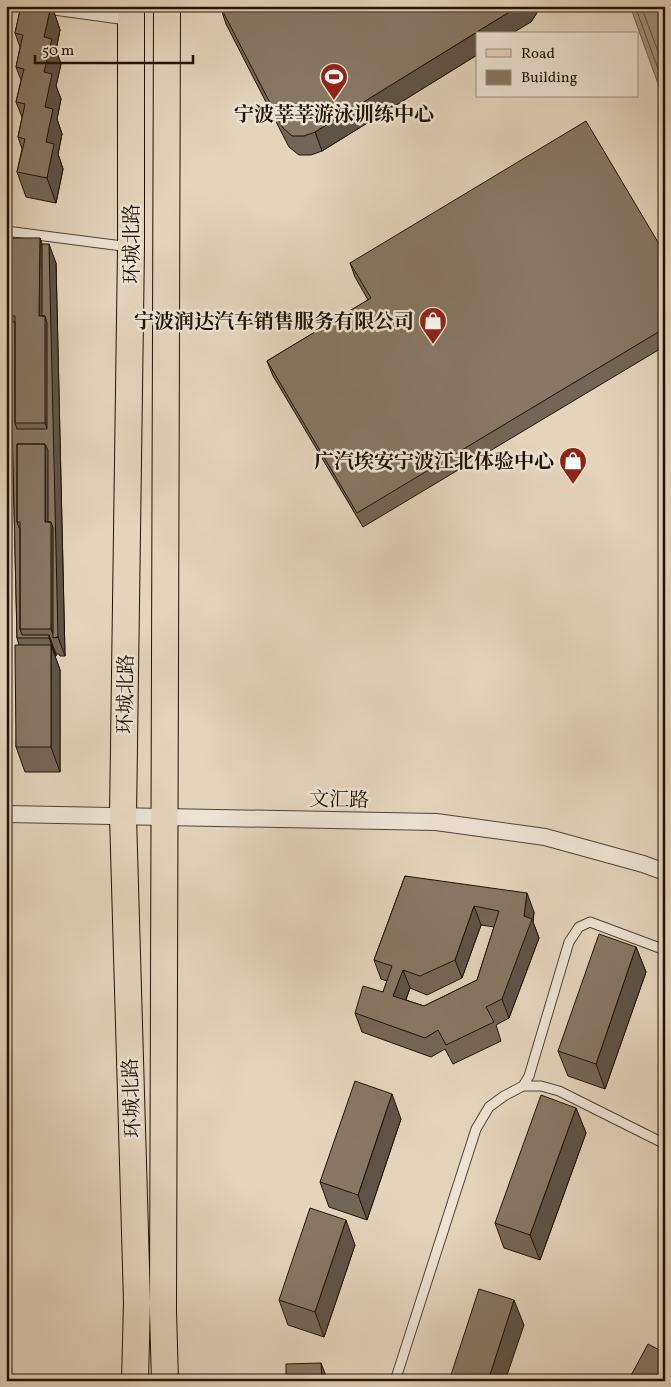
<svg xmlns="http://www.w3.org/2000/svg" width="671" height="1387" font-family="Vollkorn,'Noto Serif SC',serif">
<rect width="100%" height="100%" fill="#e4d4bc"/>
<filter id="stains"><feTurbulence type="fractalNoise" baseFrequency=".004" numOctaves="4"/><feColorMatrix values="0 0 0 0 .2 0 0 0 0 .09 0 0 0 0 .02 0 0 0 .5 -.17"/></filter>
<radialGradient id="worn" r=".72"><stop offset=".6" stop-color="#630" stop-opacity="0"/><stop offset="1" stop-color="#630" stop-opacity=".3"/></radialGradient>
<path fill="#a2927e" stroke="#6f5f4e" d="M630 6H665V103Z"/>
<g fill="none" stroke-linecap="round" stroke-linejoin="round">
<path stroke="#625242" stroke-width="1" d="M635 6 665 88
M641 6 665 70"/>
<defs>
<path id="lane" d="M6 231 130 247
M523 1086H541L559 1091 665 1144
M395 1381 476 1129 489 1107 504 1096 523 1086 529 1076 569 942 579 927 590 922 665 950"/>
<path id="street" d="M51 6 131 17
M6 814 436 822 545 837 643 864 665 872"/>
<path id="primary" d="M131 6V248L123 816 137 1302 135 1381
M165 1381 163 1312 167 6"/>
</defs>
<use href="#lane" stroke="#524233" stroke-width="11"/>
<use href="#street" stroke="#524233" stroke-width="18"/>
<use href="#primary" stroke="#221205" stroke-width="28"/>
<use href="#lane" stroke="#ede3d3" stroke-width="9"/>
<use href="#street" stroke="#ede3d3" stroke-width="16"/>
<use href="#primary" stroke="#e4d4bc" stroke-width="26"/>
</g>
<path fill="#746656" stroke="#221205" fill-rule="evenodd" d="M21 6H52L60 30 56 50 61 64 56 86 61 99 57 119 62 134 58 154 63 169 56 203 26 197 17 172 22 149 18 137 22 117 16 102 21 80 16 67 20 47 15 33Z
M220 6 540 8 531 22 477 34V55L322 151 311 155H299L289 147 226 24Z
M42 244 56 263 65 656H60L59 654H56V656H55L60 670V772H25L16 747 19 645 17 638 8 245Z
M665 254V346L363 527 273 376 267 361 368 300 355 277 350 263Z
M405 876 534 912 533 922 539 938 509 1018 496 1025 501 1041 453 1064 445 1049 431 1057 362 1032 355 1013 383 992 387 981 381 979 374 960ZM481 925 494 927 477 980 424 1006 406 1000 410 988 427 995 462 978Z
M636 947 646 972 605 1089 568 1076 558 1051Z
M576 1108 586 1133 540 1260 504 1248 495 1223Z
M401 1119 367 1220 329 1207 320 1182Z
M355 1245 324 1337 288 1325 279 1300Z"/>
<path fill="#5e5346" stroke="#221205" d="M51 6H52L60 30 56 50 61 64 56 86 61 99 57 119 62 134 58 154 63 169 56 203 47 178 45 107 44 37Z
M519 6H540V8L531 22 511 34H477V55L322 151 315 132Z
M40 238 49 263V244L56 263 65 656 58 637H54L51 629 45 522V444L54 447 45 423 39 316Z
M49 635 56 654V656L49 638Z
M51 645 60 670V772L51 747Z
M527 893 534 912 533 922 539 938 509 1018 502 999 524 916Z
M474 906 481 925 462 978 455 960Z
M636 947 646 972 605 1089 596 1064Z
M403 970 410 988 400 1015 393 996Z
M392 1094 401 1119 367 1220 358 1195Z
M576 1108 586 1133 540 1260 530 1235Z
M346 1220 355 1245 324 1337 315 1312Z
M514 1300 524 1325 505 1381H488Z
M321 1363 328 1381H322Z"/>
<path fill="#877764" stroke="#221205" fill-rule="evenodd" d="M21 6H51L44 37 52 39 44 72 52 74 45 107 53 109 46 142 54 144 47 178 17 172 25 139 18 137 25 104 16 102 24 69 16 67 23 35 15 33Z
M220 6H519L315 132 304 136H292L283 128Z
M586 121 665 254V328L357 513 267 361 371 298 350 263Z
M11 238H40L39 316H45V423H15V316H11Z
M42 244H49L58 637 53 638V528L51 522H48V450L45 444H17V522L19 528H20V629L22 635H49V638H17L8 245H11V316L13 322H15V423L17 429H47V322L45 316H42Z
M17 444H45V522H51V629H20V522H17Z
M15 645H51V747H16Z
M405 876 527 893 524 916 532 919 502 999 486 1007 494 1022 446 1045 438 1030 425 1038 355 1013 363 986 383 992 392 966 374 960ZM474 906 499 911 477 980 424 1006 393 996 403 970 420 976 455 960Z
M599 934 636 947 596 1064 558 1051Z
M355 1081 392 1094 358 1195 320 1182Z
M541 1095 576 1108 530 1235 495 1223Z
M310 1208 346 1220 315 1312 279 1300Z
M479 1289 514 1300 488 1381H449Z
M648 1344 665 1353V1381H628Z
M321 1363 322 1381H286V1364Z"/>
<defs>
<symbol id="stadium-pin" viewBox="-11 -11 22 30"><path d="M0 17L-7.5 6A9.5 9.5 0 1 1 7.5 6Z" fill="#8f2418" stroke="#ede3d3"/><path d="M0-5a6.5 5 0 1 0 0 10a6.5 5 0 1 0 0-10ZM-3.5-1.8h7v3.6h-7Z" fill="#fff"/></symbol>
<symbol id="shop-pin" viewBox="-11 -11 22 30"><path d="M0 17L-7.5 6A9.5 9.5 0 1 1 7.5 6Z" fill="#8f2418" stroke="#ede3d3"/><path d="M-5-2.5h2.3a2.7 3.5 0 0 1 5.4 0H5L5.5 6h-11ZM-1.5-2.5h3a1.5 2.3 0 0 0-3 0Z" fill="#fff"/></symbol>
</defs>
<g fill-rule="evenodd">
<use href="#stadium-pin" x="318" y="61" width="32" height="43"/>
<use href="#shop-pin" x="417" y="305" width="32" height="43"/>
<use href="#shop-pin" x="557" y="445" width="32" height="43"/>
</g>
<g text-anchor="middle" stroke-width="5" stroke-linejoin="round" paint-order="stroke">
<g font-size="20" font-weight="bold" fill="#221205" stroke="#ede3d3" text-anchor="end">
<text x="334" y="121" text-anchor="middle">宁波莘莘游泳训练中心</text>
<text x="414" y="328">宁波润达汽车销售服务有限公司</text>
<text x="554" y="468">广汽埃安宁波江北体验中心</text>
</g>
<g font-size="20" fill="#221205" stroke="#ede3d3">
<text transform="translate(131 244) rotate(-90)" y="7">环城北路</text>
<text transform="translate(125 694) rotate(-89)" y="7">环城北路</text>
<text transform="translate(339 799) rotate(1)" y="7">文汇路</text>
<text transform="translate(131 1098) rotate(-92)" y="7">环城北路</text>
</g>
</g>
<rect width="671" height="1387" fill="none" stroke="#e4d4bc" stroke-width="25"/>
<rect x="8" y="8" width="656" height="1372" fill="none" stroke="#221205" stroke-width="2.5"/>
<rect x="12" y="12" width="646" height="1362" fill="none" stroke="#221205"/>
<rect x="476" y="32" width="162" height="65" fill="#ede3d3" stroke="#9c8f81"/>
<rect x="486" y="49" width="25" height="8" fill="#e4d4bc" stroke="#9c8f81"/>
<text x="521" y="58" font-size="15" fill="#221205">Road</text>
<rect x="486" y="70" width="25" height="15" fill="#877764" stroke="#9c8f81"/>
<text x="521" y="82" font-size="15" fill="#221205">Building</text>
<path d="M35 55v8h158v-8" fill="none" stroke="#221205" stroke-width="2.5"/>
<text x="42" y="55" font-size="15" fill="#221205" stroke="#ede3d3" stroke-width="4" paint-order="stroke">50 m</text>
<rect width="100%" height="100%" filter="url(#stains)"/>
<rect width="100%" height="100%" fill="url(#worn)"/>
</svg>
